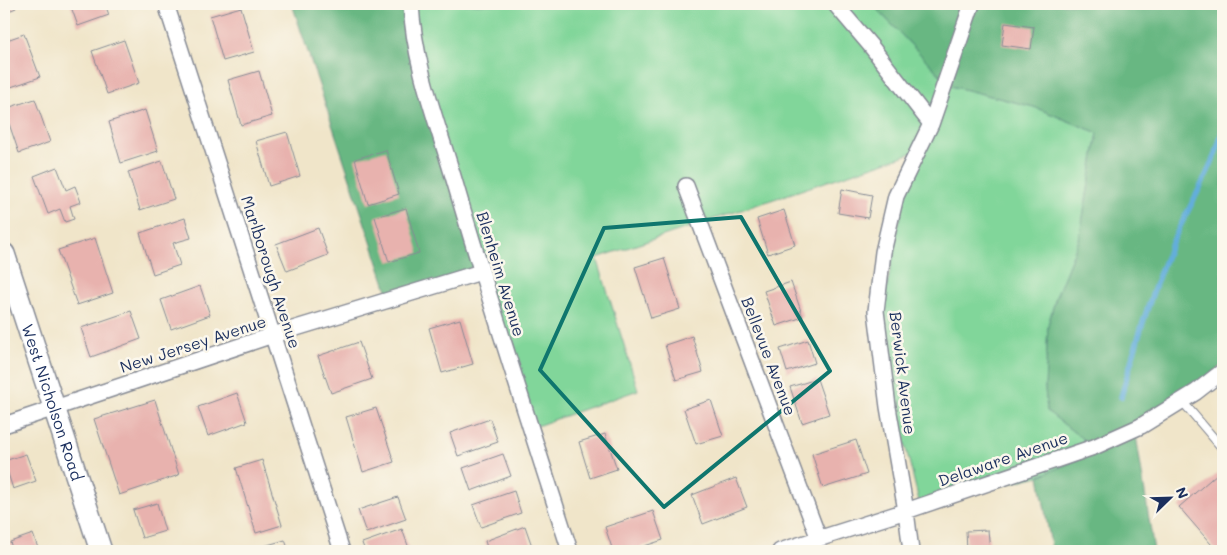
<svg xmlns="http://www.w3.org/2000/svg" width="1227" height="555" font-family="Mali,sans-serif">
<rect width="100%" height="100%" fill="#fbf7ec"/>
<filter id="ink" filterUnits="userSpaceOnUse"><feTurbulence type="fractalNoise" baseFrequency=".02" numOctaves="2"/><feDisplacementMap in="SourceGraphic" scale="10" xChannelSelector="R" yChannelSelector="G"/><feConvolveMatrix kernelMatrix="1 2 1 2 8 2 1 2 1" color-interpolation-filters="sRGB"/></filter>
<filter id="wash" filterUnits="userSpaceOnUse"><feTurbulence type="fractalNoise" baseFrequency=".0096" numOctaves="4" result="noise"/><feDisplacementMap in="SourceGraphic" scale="20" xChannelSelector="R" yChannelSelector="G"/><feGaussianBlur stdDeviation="1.12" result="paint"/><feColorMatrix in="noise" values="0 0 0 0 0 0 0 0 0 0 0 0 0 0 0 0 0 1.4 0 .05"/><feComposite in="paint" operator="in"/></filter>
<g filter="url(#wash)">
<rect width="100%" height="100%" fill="#f0e5c9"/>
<path fill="#81d69a" stroke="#4e827c" d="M402 4H872L951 86 1034 107 1098 133 1079 240 1056 297 1048 325 1045 388 1047 411 1098 451 1039 476 920 505 878 335 912 153 597 258 638 390 531 428 481 272Z"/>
<path fill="#68b782" stroke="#427370" d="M292 4H402L481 272 392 305Z
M872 4H1223V364L1136 435 1154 551H1052L1039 476 1098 451 1047 411 1045 388 1048 325 1056 297 1079 240 1098 133 1034 107 951 86Z"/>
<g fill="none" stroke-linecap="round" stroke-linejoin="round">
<path stroke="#64aedc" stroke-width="5.5" d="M1121 397C1135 349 1148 301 1167 255 1184 212 1212 175 1223 129"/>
</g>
<g id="blocks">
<path fill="#e8b2ae" d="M4 4H15L16 8 4 13Z
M70 4H105L109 15 78 26Z
M241 7 254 52 223 61 210 16Z
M1005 23 1034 27 1031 49 1002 45Z
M24 34 40 77 8 88 4 76V41Z
M124 40 139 83 107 94 92 51Z
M259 71 272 116 241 125 228 80Z
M35 99 50 142 19 153 4 109Z
M145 110 158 151 121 163 109 122Z
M287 132 300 176 269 186 256 141Z
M386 150 399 194 368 204 355 159Z
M162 161 174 199 140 210 128 172Z
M57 167 66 190 75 186 81 202 70 206 74 219 65 222 60 209 48 214 34 176Z
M842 189 872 195 868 218 838 213Z
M406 208 419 253 389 262 375 217Z
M784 210 795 245 768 254 757 219Z
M185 218 191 238 173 243 180 265 153 274 140 233Z
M318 228 328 255 287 271 276 244Z
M95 238 113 293 77 305 58 250Z
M664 258 680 309 651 318 635 267Z
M791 282 803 317 776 326 764 291Z
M200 286 210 315 171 329 161 300Z
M131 311 141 339 91 357 81 328Z
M460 319 473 364 442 373 429 328Z
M692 336 703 372 676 380 665 345Z
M808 340 815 363 787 372 780 349Z
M359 342 372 379 331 393 318 356Z
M817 379 829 414 802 423 790 387Z
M237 393 247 422 208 436 198 407Z
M155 400 179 475 119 495 94 419Z
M711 400 723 436 696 444 684 409Z
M376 408 394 462 363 472 346 417Z
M490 419 498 442 458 456 450 433Z
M605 434 617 469 590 478 579 442Z
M856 440 867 474 823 488 812 454Z
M26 454 36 481 13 489 4 461Z
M503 454 511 476 471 491 463 468Z
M262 460 282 525 256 533 236 468Z
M1218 473 1223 478V551H1217L1179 507Z
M736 478 747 507 703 524 692 495Z
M514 491 521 513 481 527 473 505Z
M398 497 406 519 366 533 358 510Z
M157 503 165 531 142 538 133 510Z
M653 511 663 540 629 551H613L605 527Z
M525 526 533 549 526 551H488L485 541Z
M402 529 410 551H365L362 543Z
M988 530 990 551H967L966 531Z
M33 534 39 551H13L10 542Z
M285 540 289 551H258L257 548Z"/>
</g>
</g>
<g filter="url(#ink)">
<use href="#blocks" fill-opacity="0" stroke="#868a94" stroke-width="1"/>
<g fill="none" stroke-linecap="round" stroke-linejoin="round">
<defs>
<path id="service" d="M1182 401 1223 449"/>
<path id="minor" d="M166 4 342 551
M411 4C414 65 438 124 455 183 491 306 531 429 570 551
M835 4 870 45 931 124
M686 186 819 539
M4 425 273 335 481 272
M780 551 906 511 1094 447 1141 426 1196 392 1223 371
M911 551 906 511 888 407 876 311 883 252 896 196 931 124 972 4"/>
<g id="secondary">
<path id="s1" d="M4 254 101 551"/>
</g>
</defs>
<use href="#service" stroke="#868a94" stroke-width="10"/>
<use href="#minor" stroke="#868a94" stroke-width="18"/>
<use href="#secondary" stroke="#868a94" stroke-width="24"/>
<use href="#service" stroke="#fff" stroke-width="8"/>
<use href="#minor" stroke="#fff" stroke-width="15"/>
<use href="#secondary" stroke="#fff" stroke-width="21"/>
</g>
</g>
<path fill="none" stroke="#0f766e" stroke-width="4" stroke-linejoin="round" d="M741 217 830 371 664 507 540 370 604 228Z"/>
<g text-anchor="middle" stroke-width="5" stroke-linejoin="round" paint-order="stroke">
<g font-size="16" fill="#1b2f5e" stroke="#fbf7ec">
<text transform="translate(271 272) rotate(72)" y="6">Marlborough Avenue</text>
<text transform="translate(501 274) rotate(73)" y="6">Blenheim Avenue</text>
<text transform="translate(193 344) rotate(-18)" y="6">New Jersey Avenue</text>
<text transform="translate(769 356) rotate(69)" y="6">Bellevue Avenue</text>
<text transform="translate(903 373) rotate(83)" y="6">Berwick Avenue</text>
<text dy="6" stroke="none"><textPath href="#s1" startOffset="156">West Nicholson Road</textPath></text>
<text transform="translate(1003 459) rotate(-19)" y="6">Delaware Avenue</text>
</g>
</g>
<rect width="1227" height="555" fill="none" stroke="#fbf7ec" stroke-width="20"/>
<g transform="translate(1170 498) rotate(67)" stroke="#fbf7ec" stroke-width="4" paint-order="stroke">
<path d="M0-4L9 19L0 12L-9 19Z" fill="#1b2f5e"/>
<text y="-8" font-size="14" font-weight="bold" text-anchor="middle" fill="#1b2f5e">N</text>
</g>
</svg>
